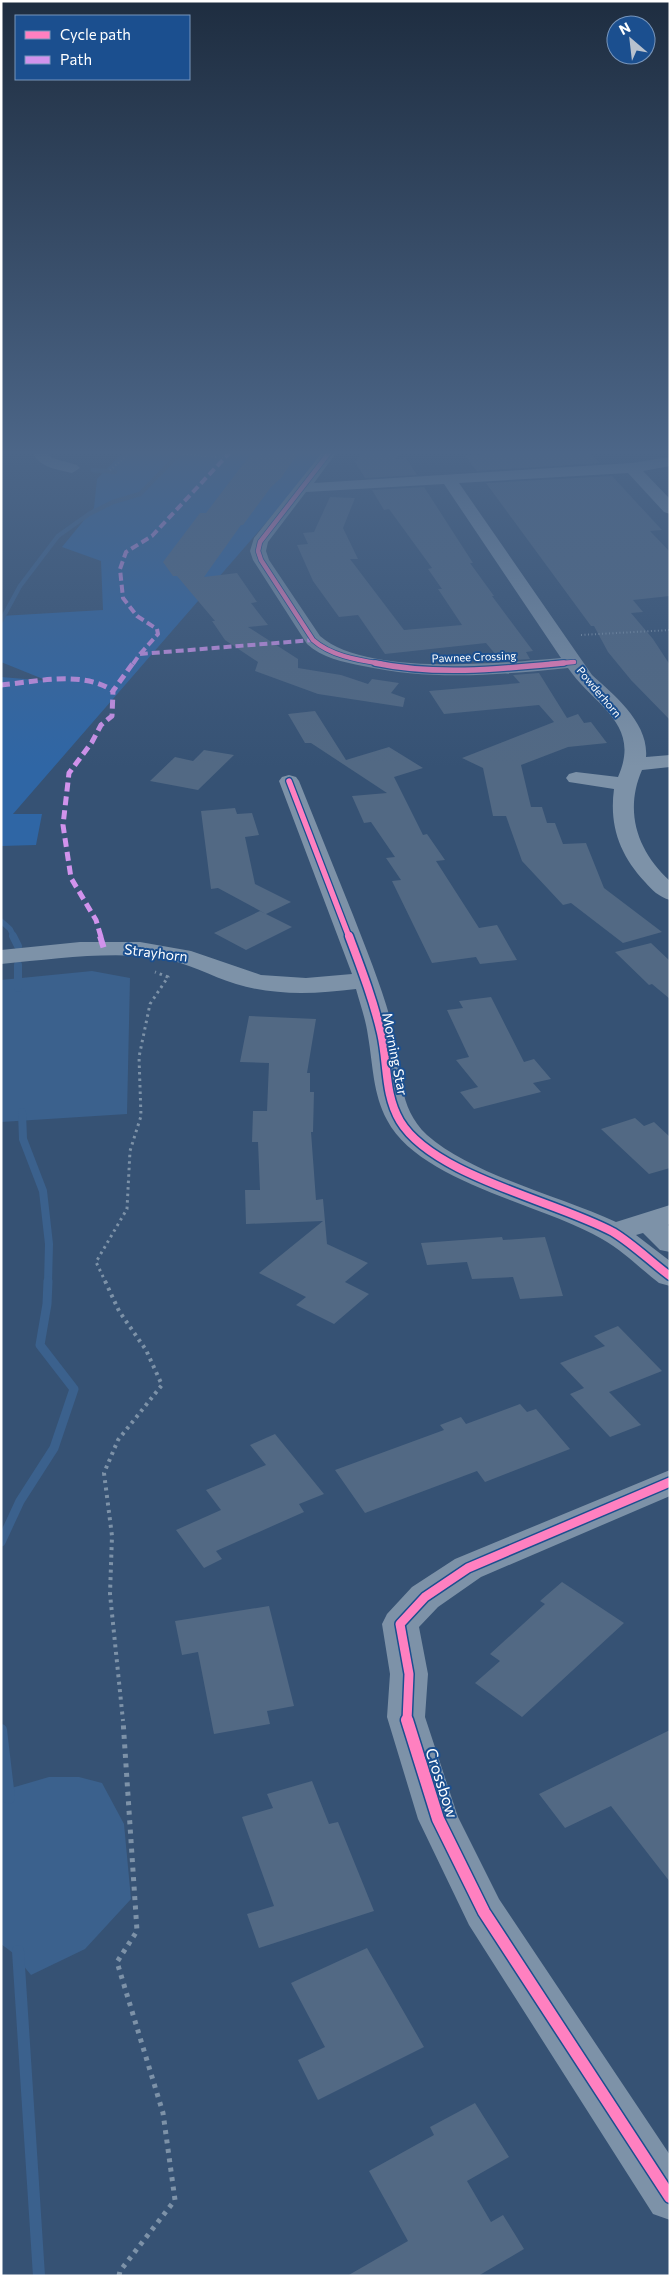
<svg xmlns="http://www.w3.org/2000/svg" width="671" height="2277" font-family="Commissioner,sans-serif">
<rect width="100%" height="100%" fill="#365274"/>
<path fill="#2f66a5" d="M126 449H330L13 814H42L36 845 1 846V677L48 681 1 662V616L103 610 101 561 62 547 94 508 97 479Z"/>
<path fill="#3b618d" d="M92 971 130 978 127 1114 1 1122V980Z
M49 1777H79L102 1783 124 1824 131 1899 85 1949 31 1975 13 1953 1 1944V1789H8Z"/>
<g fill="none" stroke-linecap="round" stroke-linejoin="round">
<path stroke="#3b618d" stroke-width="4.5" d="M93 470 115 472
M1 621 20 586 58 536 89 514 113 502 140 494 184 449"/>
<path stroke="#3b618d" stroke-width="5.5" d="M1 921 10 929 14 937"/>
<path stroke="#3b618d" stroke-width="8" d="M13 936 18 946
M18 965V988
M22 1112 23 1139 43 1191 49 1244 48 1283"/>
<path stroke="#3b618d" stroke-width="9" d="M1 1542 20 1501 54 1448 74 1389 40 1345 47 1304 48 1281"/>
<path stroke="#3b618d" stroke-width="12" d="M1 1730 9 1798
M18 1951 39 2276"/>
</g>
<path fill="#526984" d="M259 449H301L281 478 271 487 243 525H241L204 577 237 573 257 602 251 603 268 625 248 627 298 659V668L341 675 368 684 372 679 399 683 391 693 405 698 403 707 318 694 255 671 258 662 225 640 212 621H215L177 576H173L163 562 200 513H206L250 455H253Z
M366 449H403L396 459 406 458 417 475 365 478 355 462Z
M586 449 600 463 477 471 464 455Z
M612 476 662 530 650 531 670 552V596L633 600 643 612 631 613 653 639 670 665V720L631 680 608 652 594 626H591L486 483Z
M424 487 473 563H470L494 596H492L533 651 526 652 530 659 501 661 486 643 385 654 358 615 339 617 313 581 297 545 308 544 303 533 314 532 330 497 355 498 343 528 358 559H350L404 630 462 625 438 589H442L428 569 432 568 389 509 384 510 372 490Z
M539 673 567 718 578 714 584 723 591 722 607 743 568 747 521 765 531 807H542L547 823H555L563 844 586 843 604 888 662 932 623 943 571 903 563 905 522 861 506 816H493L483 768 462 758 554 722 539 705 444 714 429 691 520 683 513 675Z
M315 711 346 760 389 747 423 768 394 777 423 835 427 834 445 860 436 861 479 928 497 925 517 960 480 964 476 957 432 963 392 881 401 880 386 858 395 857 371 822 364 823 352 796 387 793 311 743H305L288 714Z
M204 750 234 755 198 790 150 781 175 757 193 761Z
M235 808 237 814 252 813 259 835 245 837 255 884 291 902 266 914 218 888 211 889 201 811Z
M260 911 292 927 246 950 214 933Z
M651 943 670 961V999L652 984 649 985 615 952Z
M491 997 524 1062 534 1059 551 1079 533 1083 541 1092 474 1109 460 1092 478 1087 456 1060 469 1057 447 1010 463 1008 459 1001Z
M249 1016 316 1019 307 1073H310V1092H314L313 1132H311L316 1200 323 1199 327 1244 368 1263 345 1282 369 1294 334 1324 296 1305 306 1297 259 1273 323 1221 246 1224 245 1190H260L258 1142H252L253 1111H267L269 1063 240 1062Z
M635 1118 644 1126 654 1122 670 1137V1168L649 1174 601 1129Z
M502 1237 503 1240 545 1237 563 1296 520 1299 513 1277 472 1279 467 1262 427 1265 421 1243Z
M618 1326 662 1371 609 1392 641 1425 610 1437 570 1394 584 1388 560 1363 605 1346 594 1336Z
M520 1404 527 1412 536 1409 570 1449 485 1482 477 1471 365 1513 335 1470 444 1430 440 1425 461 1417 466 1424Z
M275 1434 324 1494 299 1504 304 1512 216 1551 222 1559 204 1568 176 1530 221 1510 206 1490 266 1465 250 1445Z
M562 1582 624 1623 522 1717 475 1683 500 1661 490 1654 545 1604 540 1601Z
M269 1606 294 1706 267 1711 270 1724 214 1734 198 1652 182 1655 175 1621Z
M670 1730V1882L611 1806 565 1828 539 1794Z
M312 1781 329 1824 338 1822 374 1911 259 1948 247 1914 274 1906 242 1817 273 1808 267 1794Z
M367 1948 424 2047 318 2100 298 2060 325 2047 291 1983Z
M475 2103 509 2157 467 2181 491 2222 503 2215 524 2249 478 2276H347L408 2241 369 2171 434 2135 430 2127Z"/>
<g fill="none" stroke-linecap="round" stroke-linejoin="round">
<path stroke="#7d92a8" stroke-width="2" stroke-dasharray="1 2.5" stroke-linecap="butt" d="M135 449 225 458
M110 470 134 450
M581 635 670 630"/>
<path stroke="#7d92a8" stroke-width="3" stroke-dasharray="2.5 4" stroke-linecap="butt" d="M106 1283 96 1262 127 1209 130 1151 141 1116 139 1057 150 1004 168 977 155 972"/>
<path stroke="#7d92a8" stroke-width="4" stroke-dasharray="3 4.5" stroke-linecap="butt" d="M105 1281 119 1311 146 1350 162 1385 118 1440 104 1473 112 1536 110 1594 123 1721"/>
<path stroke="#7d92a8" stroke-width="5" stroke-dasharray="4 5.5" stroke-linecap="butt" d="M119 2276 120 2271 175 2200 163 2113 117 1962 137 1931 123 1720"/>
<path fill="#7d92a8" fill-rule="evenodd" d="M31 449H45L52 458 77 465 80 468 72 473C55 469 37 467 31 449Z
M325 449H339L314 483 632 463 670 457V466L643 471 670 499V514L664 512 628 473 459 483 592 675C614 695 649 723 646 757L670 755V767L642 770C624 811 637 851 670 881V900C659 897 652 890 645 882 620 855 609 826 614 789L569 782 566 778 569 774 576 772 618 777C642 723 594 706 568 668 498 675 432 681 363 666 343 662 322 658 307 644L253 560 250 551 254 538ZM444 484 561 658C502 663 367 677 320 636L269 560 266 551 268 542 306 492Z
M289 775 296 777 299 781C317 826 335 870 353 915 368 954 384 992 394 1033 402 1070 397 1107 427 1135 472 1175 560 1196 616 1222L670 1205V1224L668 1225 670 1226V1252L660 1250 643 1233 636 1235 670 1261V1286L659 1283C641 1269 623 1251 602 1239 543 1204 420 1183 387 1120 373 1094 373 1065 368 1036 366 1020 360 1004 356 989 316 994 275 996 236 984 210 976 187 962 160 958 108 951 54 959 1 964V950L80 942H140L191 951 261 975 306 978 352 974 279 781 282 777Z
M670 1470V1496L481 1577 438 1607 419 1627 428 1674 425 1717 458 1817 499 1899 670 2155V2220L653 2214 469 1925 418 1819 387 1717 390 1674 382 1624 387 1614 412 1587 455 1559Z"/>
<path stroke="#d193ec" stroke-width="4" stroke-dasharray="8 4" stroke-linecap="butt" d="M140 654 158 634 157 629 137 616 123 598 120 569 126 552 152 536 233 449
M133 664 140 654 313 640"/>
<path stroke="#d193ec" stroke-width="5" stroke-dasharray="9 5" stroke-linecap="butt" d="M1 685C35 682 83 670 113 691
M101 937 96 920 71 878 63 825 69 773 92 742 101 725 112 716 113 691 133 663"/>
<path stroke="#d193ec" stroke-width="6" stroke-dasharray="12 6" stroke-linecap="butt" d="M100 936 104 949"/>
<defs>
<path id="cycleway-far4" d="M332 449 260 542 258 551 261 560 313 640C331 656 358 660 382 664
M550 664 574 662"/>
<path id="cycleway-far3" d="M375 663C437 676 501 669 564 663
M289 781 349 937"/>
<path id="cycleway-far2" d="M349 936C361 968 373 999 381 1033 388 1063 384 1094 400 1121 433 1176 556 1201 613 1232 633 1244 651 1262 670 1276"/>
<path id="cycleway-far1" d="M407 1721 409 1674 400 1624 425 1597 468 1568 670 1482"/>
<path id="cycleway" d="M407 1720 438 1819 484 1912 670 2197"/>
</defs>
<use href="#cycleway-far4" stroke="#1b4f8f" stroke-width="6"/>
<use href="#cycleway-far3" stroke="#1b4f8f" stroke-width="8"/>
<use href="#cycleway-far2" stroke="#1b4f8f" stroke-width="11"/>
<use href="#cycleway-far1" stroke="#1b4f8f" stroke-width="12"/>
<use href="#cycleway" stroke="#1b4f8f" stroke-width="15"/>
<use href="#cycleway-far4" stroke="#ff80c0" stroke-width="4.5"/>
<use href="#cycleway-far3" stroke="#ff80c0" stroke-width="5.5"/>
<use href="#cycleway-far2" stroke="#ff80c0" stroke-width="8"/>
<use href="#cycleway-far1" stroke="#ff80c0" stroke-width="9"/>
<use href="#cycleway" stroke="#ff80c0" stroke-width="12"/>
</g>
<linearGradient id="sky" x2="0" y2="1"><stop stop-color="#1e2d40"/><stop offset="0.59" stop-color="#4c6688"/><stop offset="1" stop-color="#4c6688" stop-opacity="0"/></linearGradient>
<rect width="671" height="767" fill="url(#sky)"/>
<g text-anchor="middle" stroke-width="4" stroke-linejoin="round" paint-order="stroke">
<g font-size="11" fill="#fff" stroke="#1b4f8f">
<text transform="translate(474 657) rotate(-2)" y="4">Pawnee Crossing</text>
<text transform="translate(599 692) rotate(50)" y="4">Powderhorn</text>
</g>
<g font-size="14" fill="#fff" stroke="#1b4f8f">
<text transform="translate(156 953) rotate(7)" y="5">Strayhorn</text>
<text transform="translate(395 1054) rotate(79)" y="5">Morning Star</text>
</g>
<g font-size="16" fill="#fff" stroke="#1b4f8f">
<text transform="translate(442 1783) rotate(72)" y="6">Crossbow</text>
</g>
</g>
<rect width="671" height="2277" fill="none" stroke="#ffffff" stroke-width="5"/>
<rect x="15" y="15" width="175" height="65" fill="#1b4f8f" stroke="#7695bc"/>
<rect x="25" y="31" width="25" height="8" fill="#ff80c0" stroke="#7695bc"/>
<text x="60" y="40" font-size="15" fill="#ffffff">Cycle path</text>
<rect x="25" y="56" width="25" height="8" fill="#d193ec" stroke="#7695bc"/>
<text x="60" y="65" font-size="15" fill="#ffffff">Path</text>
<g transform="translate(631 40) rotate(332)"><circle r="24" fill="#1b4f8f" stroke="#7695bc"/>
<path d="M0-4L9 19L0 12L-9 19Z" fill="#b9c2ce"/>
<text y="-8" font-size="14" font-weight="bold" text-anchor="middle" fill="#ffffff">N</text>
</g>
</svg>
